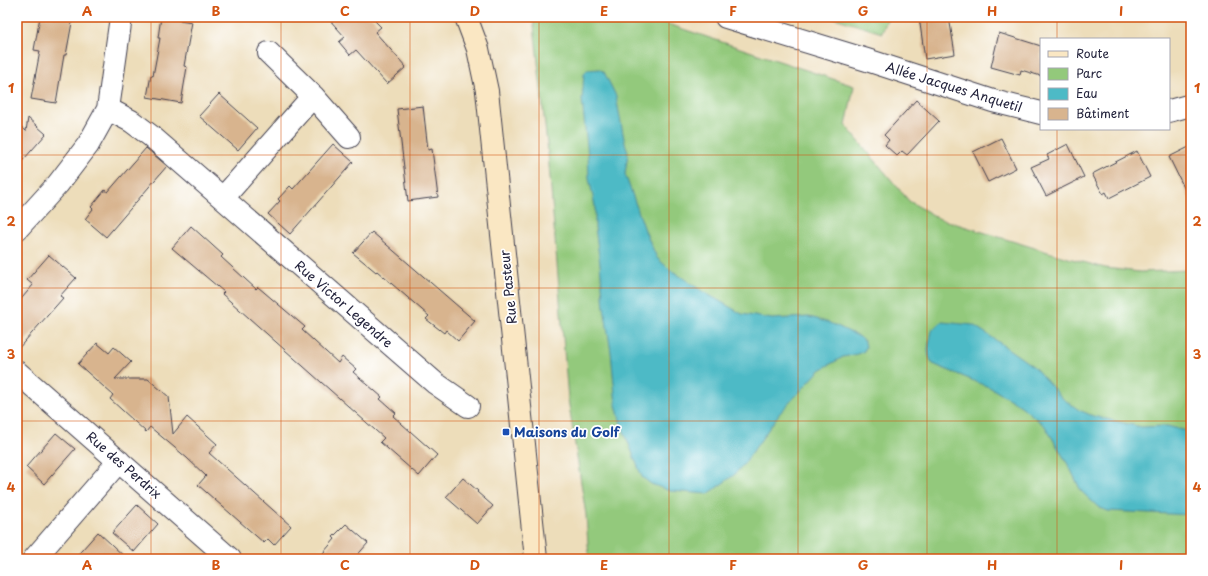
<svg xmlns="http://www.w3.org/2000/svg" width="1208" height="576" font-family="'Playpen Sans',sans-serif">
<rect width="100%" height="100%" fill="#fff"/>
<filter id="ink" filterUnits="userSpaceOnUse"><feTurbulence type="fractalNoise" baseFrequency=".025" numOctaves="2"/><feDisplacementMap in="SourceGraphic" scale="8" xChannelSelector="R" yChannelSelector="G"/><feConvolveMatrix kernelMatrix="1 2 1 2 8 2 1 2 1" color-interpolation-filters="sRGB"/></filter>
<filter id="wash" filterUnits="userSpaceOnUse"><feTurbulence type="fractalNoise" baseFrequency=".012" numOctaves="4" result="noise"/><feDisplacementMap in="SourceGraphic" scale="16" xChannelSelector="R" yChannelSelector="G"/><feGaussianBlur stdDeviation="0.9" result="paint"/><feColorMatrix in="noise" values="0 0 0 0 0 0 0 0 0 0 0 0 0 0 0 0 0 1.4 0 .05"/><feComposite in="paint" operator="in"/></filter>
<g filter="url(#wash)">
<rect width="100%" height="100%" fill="#edddba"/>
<path fill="#93c97b" stroke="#5a765b" d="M533 17H647L854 86 846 126 909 201 940 219 1061 256 1105 268 1140 272 1191 270V559H589L586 515 568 399 548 153Z
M831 17H888L882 33Z"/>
<path fill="#4dbac6" stroke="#386e80" d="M599 69 604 72 616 96 624 139 628 153 625 174 646 233 657 258 668 268 702 291 742 314 772 319 809 317 817 319 835 325 860 337 865 342 866 347 864 351 858 354 843 357 820 370 779 414 744 464 734 475 708 494 670 491 651 484 642 477 621 424 616 405 611 352 604 307 600 264 595 227V206L589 178 588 155 582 100 584 74 587 70Z
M942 322 973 325 990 336 1034 367 1062 398 1079 410 1093 416 1141 427 1167 426 1191 432V515L1108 511 1098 507 1081 491 1070 468 1045 426 1021 406 991 388 933 364C924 351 930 344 932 330Z"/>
<g id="blocks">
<path fill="#d8b48e" d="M40 17H73L66 55H64L56 103 31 99 40 51 34 50Z
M161 17 192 22 184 66 187 67 181 103 147 97 151 75 153 76 160 38H158Z
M327 17H371L381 27 375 32 406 67 387 84 356 50 350 55 339 42 345 37Z
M919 17H949L955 54 925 59Z
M999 33 1041 46V76L1021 70 1020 75 991 67Z
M219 94 257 128 238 150 199 116Z
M916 100 939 121 907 155 902 151 897 156 885 145 889 140 884 135Z
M423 106 428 150 432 149 438 197 408 201 397 109Z
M28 118 46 134 17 167V123L26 131Z
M1001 138 1016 168 988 182 973 152Z
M333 144 353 162 290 234 268 214 280 201 278 199 290 186 293 189Z
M1068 144 1084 177 1046 196 1031 167 1049 159 1047 155Z
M1191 146V202L1169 157Z
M146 148 167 166 106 237 85 219 93 209 91 207 105 190 108 192Z
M1137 151 1150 177 1109 198 1106 192 1103 194 1092 174Z
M191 226 223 255 221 257 256 289 258 287 305 327 302 330 338 363 342 357 356 369 353 372 382 397 380 399 396 413 393 416 437 455 419 476 380 442 384 438 222 294 224 292 172 248Z
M372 232 475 321 458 341 446 330 444 333 426 319 429 316 377 271 376 272 353 253Z
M49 255 76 278 60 296 63 298 17 350V304L33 285 27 280Z
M97 343 109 353 114 347 131 362 115 379H148L169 397 173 434 187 417 217 444 209 453 291 526 274 545 268 539 264 543 198 485 206 476 187 458 150 427 146 432 110 399 113 395 78 364Z
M56 433 75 449 44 484 26 467Z
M463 478 478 491 477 492 493 506 477 524 446 497Z
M137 505 158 524 134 552 112 533Z
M346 524 368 543 354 559H318L335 539 333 537Z
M98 532 127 559H74Z"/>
</g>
</g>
<g filter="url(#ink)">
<use href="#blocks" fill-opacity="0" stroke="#403e4e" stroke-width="1"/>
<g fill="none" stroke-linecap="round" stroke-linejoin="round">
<defs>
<path id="street" d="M726 17 867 60 993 101 1041 113
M269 53 313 96 349 137
M108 109 131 121 151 136 435 383 468 406
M1169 111 1191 105
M223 198 313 96
M17 229 58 184 88 145 108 109 121 17
M17 372 230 559
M34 559 119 461"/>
<path id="secondary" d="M466 17 478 49 487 91 536 559"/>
</defs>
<use href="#street" stroke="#403e4e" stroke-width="24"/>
<use href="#secondary" stroke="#403e4e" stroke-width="24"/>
<use href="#street" stroke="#fff" stroke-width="22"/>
<use href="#secondary" stroke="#fae7c3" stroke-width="22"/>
</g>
</g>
<path fill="none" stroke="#d45411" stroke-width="1" stroke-opacity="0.55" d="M151 17V559M281 17V559M410 17V559M539 17V559M669 17V559M798 17V559M927 17V559M1057 17V39M1057 129V559M17 155H1191M17 288H1191M17 421H1191"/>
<rect fill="#1a4fb4" stroke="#fff" stroke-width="1.5" x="502" y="428" width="8" height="8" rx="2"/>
<g text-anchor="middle" stroke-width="3.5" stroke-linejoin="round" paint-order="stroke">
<g font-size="13" fill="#22223b" stroke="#fff">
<text transform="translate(954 87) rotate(17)" y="5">Allée Jacques Anquetil</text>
<text transform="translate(508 287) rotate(-96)" y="5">Rue Pasteur</text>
<text transform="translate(344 304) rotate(41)" y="5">Rue Victor Legendre</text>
<text transform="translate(124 465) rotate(41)" y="5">Rue des Perdrix</text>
</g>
<g font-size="13" font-weight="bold" fill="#164399" stroke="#fff" text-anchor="start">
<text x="514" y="437">Maisons du Golf</text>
</g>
</g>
<rect width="1208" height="576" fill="none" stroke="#fff" stroke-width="44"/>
<rect x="1040" y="38" width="130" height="92" fill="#ffffff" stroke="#a7a7b1"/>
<rect x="1048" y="51" width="20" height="6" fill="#fae7c3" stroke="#a7a7b1"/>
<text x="1076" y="58" font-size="12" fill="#22223b">Route</text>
<rect x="1048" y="68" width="20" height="12" fill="#93c97b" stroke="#a7a7b1"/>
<text x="1076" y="78" font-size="12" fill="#22223b">Parc</text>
<rect x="1048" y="88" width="20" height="12" fill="#4dbac6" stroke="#a7a7b1"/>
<text x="1076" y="98" font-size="12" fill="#22223b">Eau</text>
<rect x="1048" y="108" width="20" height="12" fill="#d8b48e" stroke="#a7a7b1"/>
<text x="1076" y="118" font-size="12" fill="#22223b">Bâtiment</text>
<rect x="22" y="22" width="1164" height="532" fill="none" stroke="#d45411" stroke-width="1.5"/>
<g font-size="13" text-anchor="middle" font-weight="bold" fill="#d45411">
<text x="87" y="16">A</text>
<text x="216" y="16">B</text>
<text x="345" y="16">C</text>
<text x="475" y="16">D</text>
<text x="604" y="16">E</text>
<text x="733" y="16">F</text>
<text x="863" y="16">G</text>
<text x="992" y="16">H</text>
<text x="1121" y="16">I</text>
<text x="11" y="93">1</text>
<text x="1197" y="93">1</text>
<text x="11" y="226">2</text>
<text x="1197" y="226">2</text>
<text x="11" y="359">3</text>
<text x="1197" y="359">3</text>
<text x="11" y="492">4</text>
<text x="1197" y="492">4</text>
<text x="87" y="570">A</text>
<text x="216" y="570">B</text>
<text x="345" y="570">C</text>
<text x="475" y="570">D</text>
<text x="604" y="570">E</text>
<text x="733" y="570">F</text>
<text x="863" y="570">G</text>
<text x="992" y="570">H</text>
<text x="1121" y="570">I</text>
</g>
</svg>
